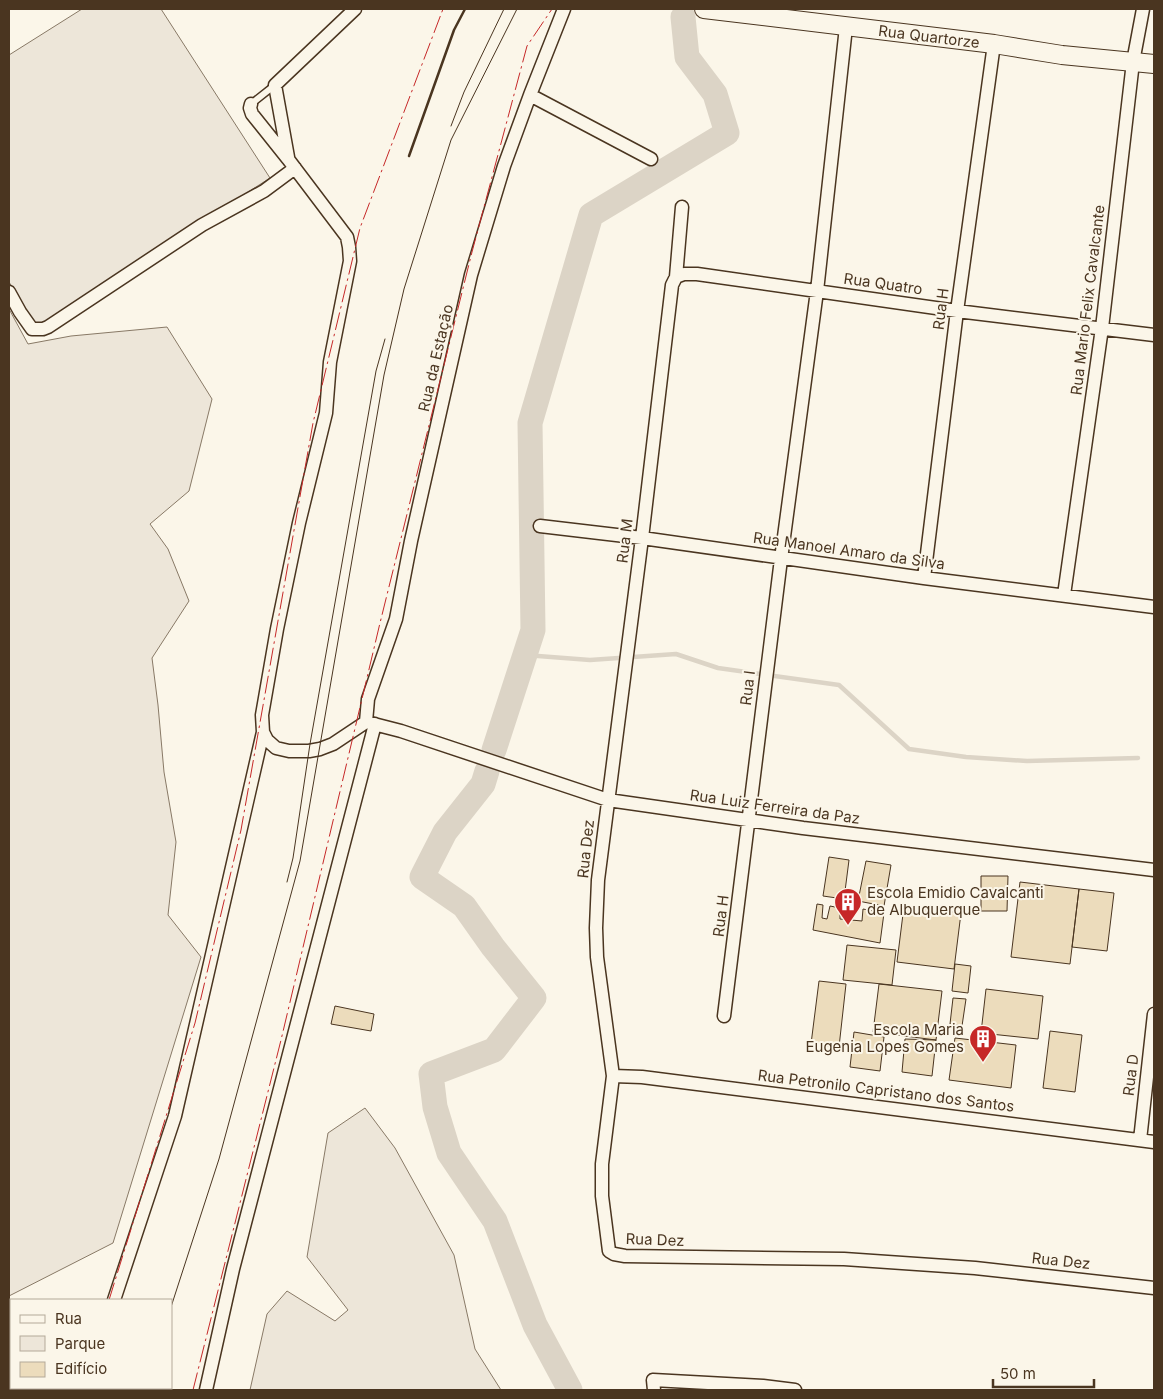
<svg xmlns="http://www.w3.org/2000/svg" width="1163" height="1399" font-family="Inter,sans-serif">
<rect width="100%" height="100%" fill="#fbf6e9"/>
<path fill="#ede6d9" stroke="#887966" d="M82 9H161L270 178 37 327 9 282V55Z
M9 309 28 344 71 336 167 327 212 399 189 491 150 524 168 549 189 601 152 658 158 705 164 772 176 842 168 915 201 957 113 1243 9 1296Z
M365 1108 395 1148 454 1255 475 1349 501 1390H250L267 1314 287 1291 335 1321 348 1310 307 1257 328 1133Z"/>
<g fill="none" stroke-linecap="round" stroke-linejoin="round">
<path stroke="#dcd4c6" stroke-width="4.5" d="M525 655 590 660 676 654 718 668 839 685 909 749 966 757 1027 761 1138 758"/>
<path stroke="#dcd4c6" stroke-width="25" d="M494 750 533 630 530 423 591 215 727 133 715 94 687 57 683 17
M487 771 483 784 445 832 422 877 464 906 493 947 534 998 494 1050 431 1074 435 1107 449 1153 495 1221 535 1325 570 1390"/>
</g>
<path fill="#ecdcbc" stroke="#4a3520" d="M829 857 849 860 844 899 823 896Z
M866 861 891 865 884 906 858 901Z
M981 876H1008L1007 911H981Z
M1020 882 1079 889 1070 964 1011 957Z
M1079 889 1114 893 1107 951 1072 947Z
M817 904 823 905 822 918 827 919 830 906 840 908V919L862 921 863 909 884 913 880 943 813 930Z
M904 906 961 913 954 969 897 962Z
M847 945 896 950 892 985 843 980Z
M955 964 971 966 968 993 952 991Z
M819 981 846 984 839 1047 811 1044Z
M879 984 942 991 936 1040 873 1032Z
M986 989 1043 996 1038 1039 981 1033Z
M953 998 966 999 962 1026 950 1024Z
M335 1006 374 1014 371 1031 331 1024Z
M1050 1031 1082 1035 1075 1092 1043 1088Z
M854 1032 884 1037 880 1071 850 1067Z
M955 1038 1016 1045 1011 1088 949 1080Z
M905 1039 936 1040 932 1076 902 1072Z"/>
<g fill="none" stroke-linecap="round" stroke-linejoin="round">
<defs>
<path id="lane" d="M251 104 275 85"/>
<path id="street" d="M530 95 651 159
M251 104 250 108 252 114 288 159 347 237 349 247 350 261 330 362 326 413 299 523 277 629 262 715 263 732 267 740 276 748 289 751H309L320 749 333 744 366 722 401 731 608 800 803 828 1154 870
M288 157 275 85 355 9
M676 277 682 207
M9 292 20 312 32 329H43L48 327 202 225 264 191 295 168
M1154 335 957 311 697 274H684L676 277 672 285 642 538 598 880 596 928 597 957 613 1076 602 1164V1196L609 1251 614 1254 625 1256 844 1259 975 1268 1154 1288
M540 526 642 538 924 578 1154 607
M924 578 957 311 994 44
M1064 595 1102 328 1133 62 1143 9
M366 722 368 699 396 619 411 541 471 275 504 166 530 95 564 9
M724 1016 781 559 817 291 846 27
M613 1076 642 1077 1154 1142
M1140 1140 1154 1014
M114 1300 175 1116 263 732
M84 1390 85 1388
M206 1390 233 1269 375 724
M654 1390 653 1380 763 1386 795 1390"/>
<path id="secondary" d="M704 9 994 44 1062 55 1154 64"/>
</defs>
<use href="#lane" stroke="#4a3520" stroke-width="9"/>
<use href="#street" stroke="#4a3520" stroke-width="15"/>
<use href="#secondary" stroke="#4a3520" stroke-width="20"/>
<use href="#lane" stroke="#fbf6e9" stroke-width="6"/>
<use href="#street" stroke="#fbf6e9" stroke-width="12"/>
<use href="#secondary" stroke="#fbf6e9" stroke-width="18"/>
<path stroke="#4a3520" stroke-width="1" d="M451 126 464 92 504 9
M287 882 293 858 310 744 376 371 385 339
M171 1307 219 1159 300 861 384 375 404 289 451 140 517 9
M134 1390 135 1388
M145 1390 146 1388"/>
<path stroke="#4a3520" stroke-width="2.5" d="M409 156 454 30 465 9"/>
<path stroke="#c62828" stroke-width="1" stroke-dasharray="18 4 2.5 4" stroke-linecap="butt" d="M109 1300 195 1023 241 830 313 423 360 228 443 9
M81 1390 82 1388
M193 1390 281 1040 380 623 472 252 527 46 552 9"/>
</g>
<defs>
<symbol id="building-pin" viewBox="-11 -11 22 30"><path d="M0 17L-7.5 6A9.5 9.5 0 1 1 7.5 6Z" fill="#c62828" stroke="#fbf6e9"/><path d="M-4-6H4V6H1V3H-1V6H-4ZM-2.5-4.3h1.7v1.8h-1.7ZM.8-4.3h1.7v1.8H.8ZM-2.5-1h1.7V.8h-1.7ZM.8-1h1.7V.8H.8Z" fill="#fff"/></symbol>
</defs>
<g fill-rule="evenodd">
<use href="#building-pin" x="832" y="886" width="32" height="43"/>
<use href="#building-pin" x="967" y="1023" width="32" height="43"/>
</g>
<g text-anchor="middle" stroke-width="4" stroke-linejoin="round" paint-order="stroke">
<g font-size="15" fill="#4a3520" stroke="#fbf6e9">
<text transform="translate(929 37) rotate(7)" y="5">Rua Quartorze</text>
<text transform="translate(883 284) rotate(8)" y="5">Rua Quatro</text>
<text transform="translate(1088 300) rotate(-83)" y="5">Rua Mario Felix Cavalcante</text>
<text transform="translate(941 309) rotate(-83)" y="5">Rua H</text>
<text transform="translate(436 358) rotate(-77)" y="5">Rua da Estação</text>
<text transform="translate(625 541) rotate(-83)" y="5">Rua M</text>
<text transform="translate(849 551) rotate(8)" y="5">Rua Manoel Amaro da Silva</text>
<text transform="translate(748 688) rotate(-83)" y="5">Rua I</text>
<text transform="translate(775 807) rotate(8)" y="5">Rua Luiz Ferreira da Paz</text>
<text transform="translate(586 849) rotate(-84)" y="5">Rua Dez</text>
<text transform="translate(721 916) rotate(-83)" y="5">Rua H</text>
<text transform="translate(1131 1075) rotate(-83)" y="5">Rua D</text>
<text transform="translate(886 1091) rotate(7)" y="5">Rua Petronilo Capristano dos Santos</text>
<text transform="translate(655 1240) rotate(2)" y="5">Rua Dez</text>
<text transform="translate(1061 1261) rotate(6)" y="5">Rua Dez</text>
</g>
<g font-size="15" fill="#4a3520" stroke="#fbf6e9" text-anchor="start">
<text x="867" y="898">Escola Emidio Cavalcanti<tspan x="867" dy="17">de Albuquerque</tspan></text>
<text x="964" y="1035" text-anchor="end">Escola Maria<tspan x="964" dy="17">Eugenia Lopes Gomes</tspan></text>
</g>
</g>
<rect width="1163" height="1399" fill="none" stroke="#4a3520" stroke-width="20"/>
<rect x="10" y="1299" width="162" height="90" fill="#fbf6e9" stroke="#b4a999"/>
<rect x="20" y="1315" width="25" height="8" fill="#fbf6e9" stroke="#b4a999"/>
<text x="55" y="1324" font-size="15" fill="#4a3520">Rua</text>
<rect x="20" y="1336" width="25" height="15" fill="#ede6d9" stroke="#b4a999"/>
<text x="55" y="1349" font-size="15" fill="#4a3520">Parque</text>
<rect x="20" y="1362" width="25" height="15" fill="#ecdcbc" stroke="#b4a999"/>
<text x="55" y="1374" font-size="15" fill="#4a3520">Edifício</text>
<path d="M993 1379v8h101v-8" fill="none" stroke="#4a3520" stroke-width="2.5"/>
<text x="1000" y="1379" font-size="15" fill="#4a3520" stroke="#fbf6e9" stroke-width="4" paint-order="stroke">50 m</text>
</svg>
